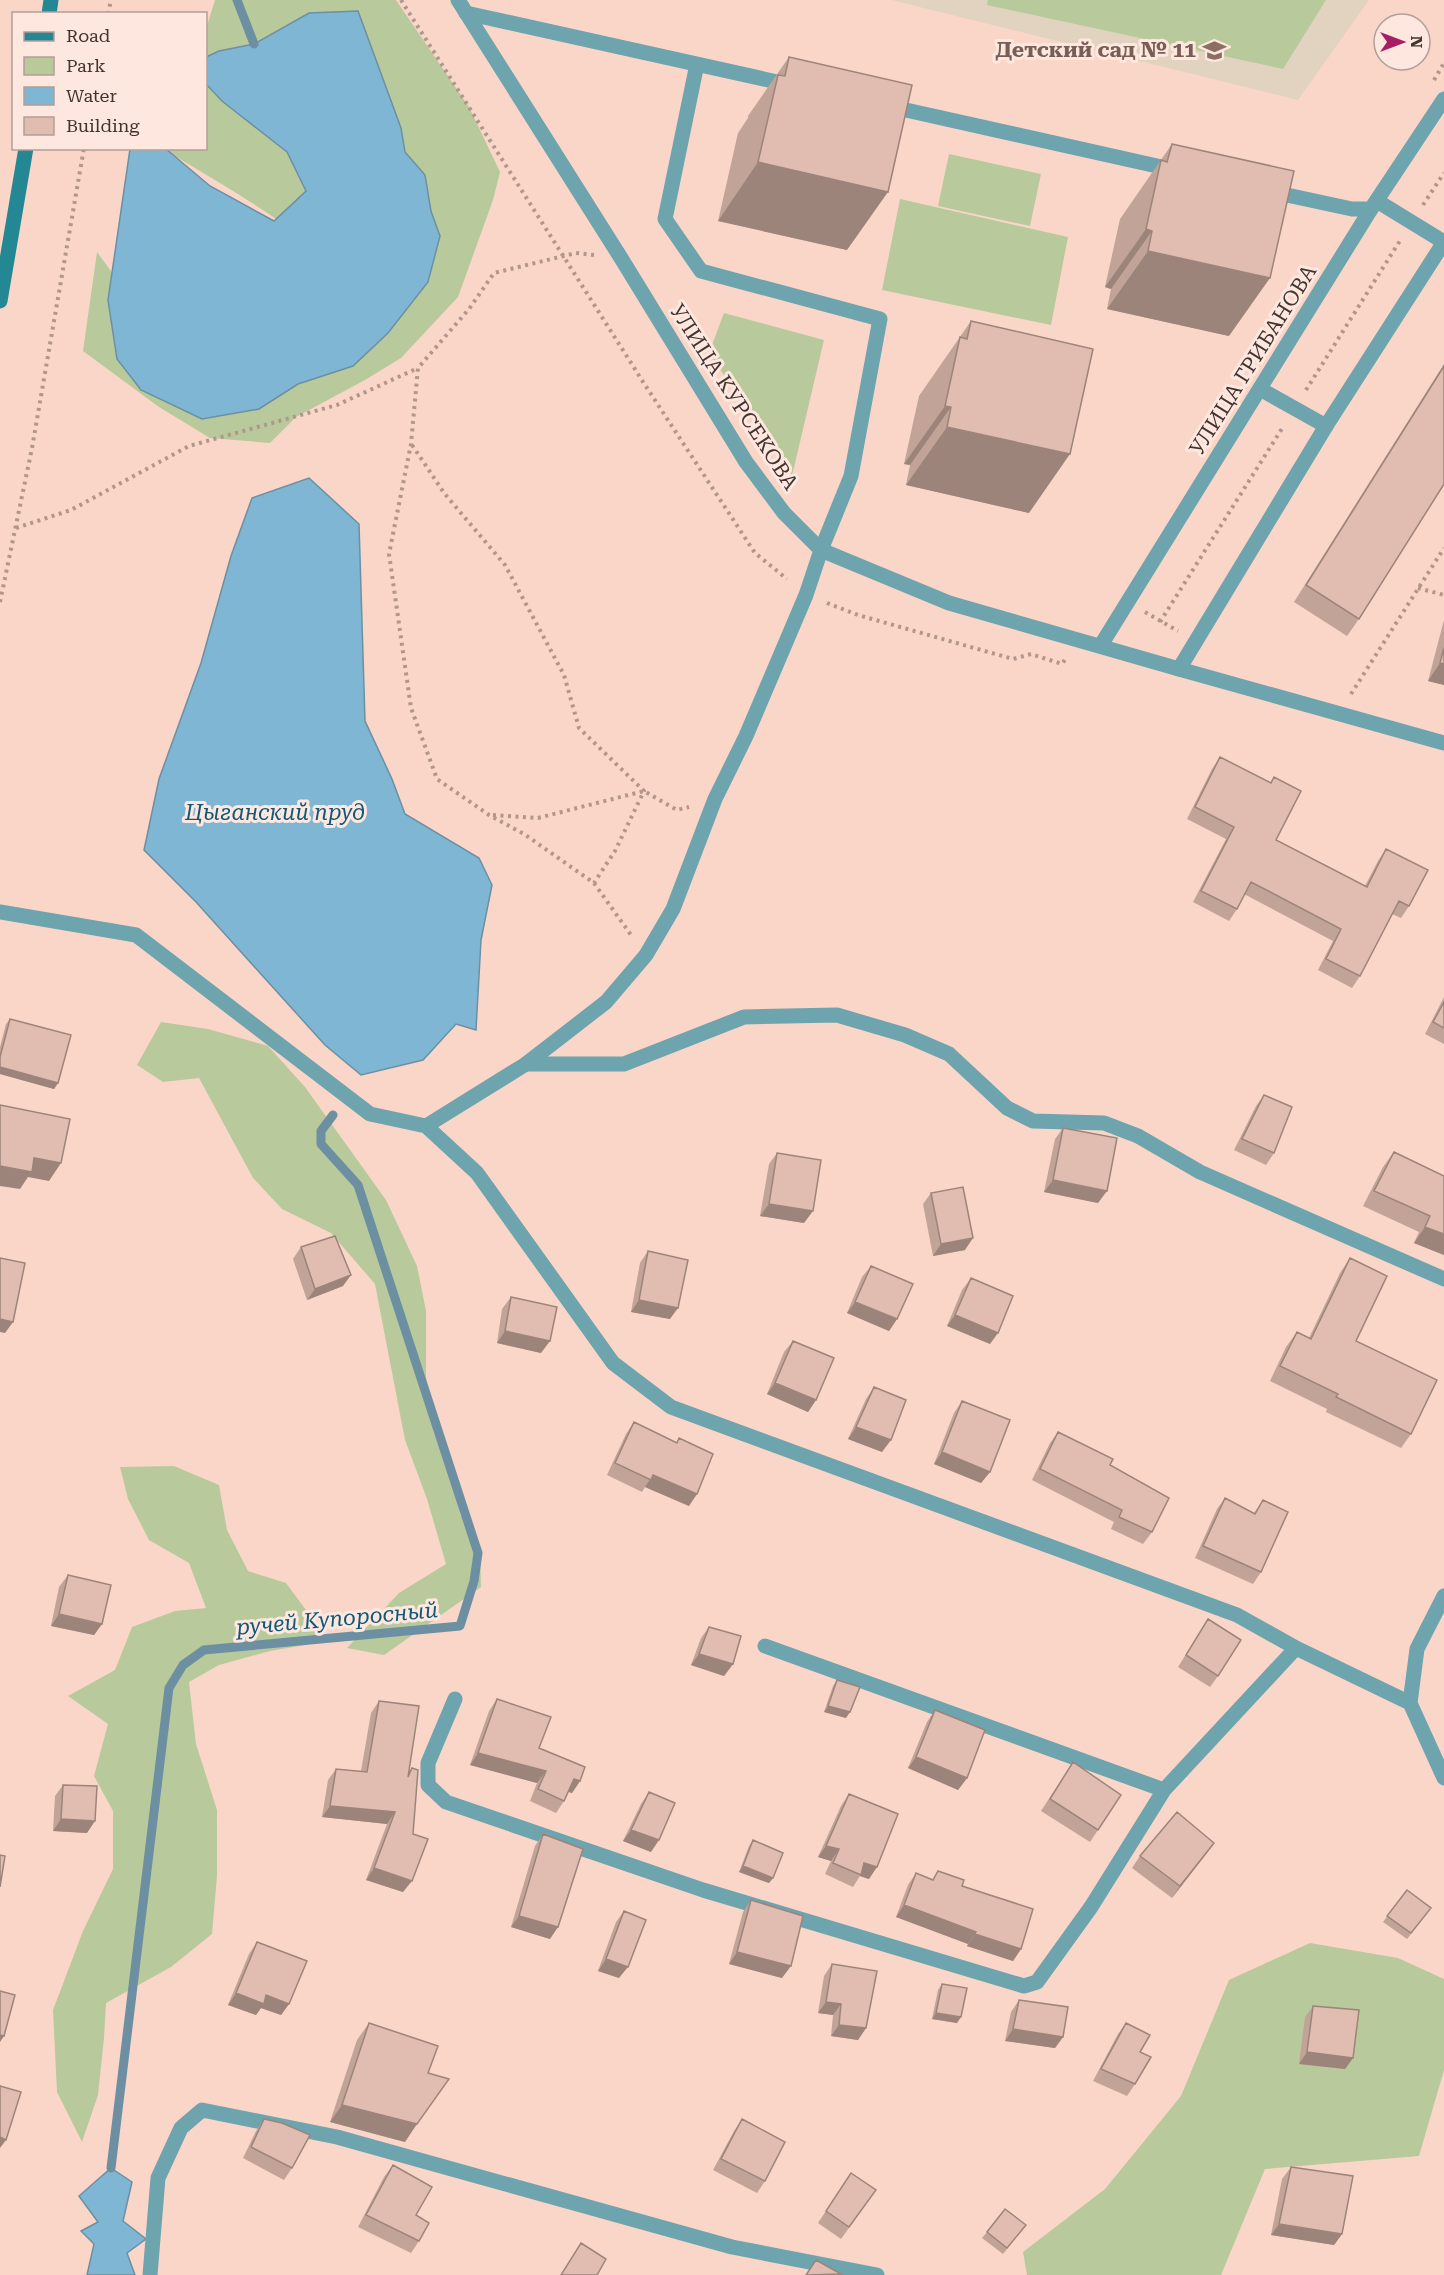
<svg xmlns="http://www.w3.org/2000/svg" width="1444" height="2275" font-family="'Roboto Serif',serif">
<rect width="100%" height="100%" fill="#fad6c9"/>
<path fill="#e1d3c0" d="M891 0H1369L1298 100Z"/>
<path fill="#b8ca9b" d="M215 0H396L469 107 500 172 493 200 458 297 401 358 365 380 296 417 270 443 210 438 159 407 83 351 97 252 147 320 286 226C249 199 209 177 170 153L168 149 206 148V29Z
M988 0H1326L1283 69 987 5Z
M949 154 1041 174 1030 226 938 206Z
M900 199 1068 237 1051 325 882 290Z
M724 313 824 340 792 476 709 353Z
M161 1022 208 1029 268 1046 305 1087 386 1200 417 1266 426 1311V1377L434 1434 454 1469 460 1514 480 1546 481 1587 384 1655 347 1648 399 1593 446 1564 427 1499 405 1440 375 1284 331 1233 282 1209 253 1178 199 1078 163 1082 137 1065Z
M174 1466 219 1485 227 1530 248 1571 286 1583 329 1641 270 1651 219 1665 189 1682 196 1744 217 1810V1876L212 1934 171 1967 106 2003 104 2038 98 2095 82 2142 57 2092 53 2010 83 1931 113 1869V1811L94 1776 108 1724 68 1696 115 1670 132 1627 175 1611 206 1608 189 1563 149 1540 128 1499 120 1467Z
M1310 1943 1398 1958 1444 1979V2070L1419 2156 1265 2169 1221 2275H1027L1023 2252 1105 2189 1181 2096 1229 1980Z"/>
<path fill="#7fb6d3" stroke="#6d8fa2" stroke-width="1.5" d="M358 11 401 128 405 152 425 175 431 211 440 236 428 282 388 333 353 366 298 384 259 409 202 419 141 390 117 359 108 300 130 149H166L210 186 274 221 306 191 287 152 222 101 206 84V57L219 51 254 44 309 13Z
M309 478 359 524 365 721 392 779 405 814 479 858 492 885 481 940 476 1030 456 1024 423 1060 361 1075 325 1045 196 902 144 850 159 779 201 663 231 556 252 498Z
M111 2168 132 2182 123 2221 146 2239 127 2253 135 2275H87L94 2244 81 2231 98 2222 79 2196Z"/>
<g fill="none" stroke-linecap="round" stroke-linejoin="round">
<path stroke="#6d8fa2" stroke-width="9" d="M237 0 254 44
M111 2168 169 1688 183 1665 204 1650 460 1626 474 1581 478 1553 358 1185 321 1144V1131L333 1115"/>
<path stroke="#b2968c" stroke-width="4" stroke-dasharray="3 4.5" stroke-linecap="butt" d="M401 0 645 385 755 553 787 579
M108 14 111 0
M1434 80 1444 63
M1423 205 1444 173
M594 255 576 253 494 273 469 309 418 368 411 444 389 554 411 708 437 779 489 815 524 834 594 883 631 935
M1306 390 1401 239
M412 445 444 493 505 565 564 675 579 728 644 791 615 851 594 883
M16 528 71 510 189 446 337 405 418 368
M1418 588 1444 595
M0 602 32 448 84 148
M827 603 858 615 1013 659 1031 654 1062 664 1066 658
M1145 612 1178 631
M1160 622 1283 427
M1351 694 1444 548
M493 815 538 818 644 791 677 810 689 807"/>
<path stroke="#6da4ad" stroke-width="15" d="M466 13 791 85
M888 106 1175 170
M1268 191 1352 209H1371
M1377 201 1444 242
M1260 389 1326 426
M1179 669 1444 743
M0 912 136 935 370 1114 426 1126 526 1064 606 1002 646 955 673 909 715 799 746 736 806 595 821 550 851 476 880 319 701 271 665 219 697 64"/>
<path stroke="#6da4ad" stroke-width="15" d="M458 0 621 258 746 462 784 513 821 550 949 603 1179 669 1326 426 1444 242
M1101 645 1371 209 1444 99
M526 1064H624L744 1017 837 1015 905 1035 949 1054 1007 1108 1033 1121 1104 1123 1138 1136 1200 1172 1444 1279
M426 1126 477 1173 613 1363 671 1407 1237 1615 1296 1648
M1444 1596 1417 1649 1410 1703 1444 1778
M765 1646 1164 1790
M455 1699 428 1763V1785L446 1802 703 1890 1024 1986 1037 1982 1091 1907 1164 1790 1296 1648 1410 1703
M150 2275 158 2178 181 2128 202 2110 337 2137 732 2247 877 2275"/>
<path stroke="#238794" stroke-width="15" d="M49 14 51 0
M0 301 26 148"/>
</g>
<path fill="#c1a397" d="M789 57 847 250 718 221 738 133 748 118V116Z
M1172 144 1229 336 1107 309 1111 289 1105 287 1120 219Z
M971 321 1029 513 906 485 910 465 904 464 919 396Z
M1444 364V484L1359 619 1347 636 1294 602Z
M1444 620V685L1428 681Z
M1220 757 1270 783 1274 777 1276 840 1365 886 1378 861 1386 849 1409 906 1401 918 1392 914 1360 976 1352 988 1318 970 1333 941 1244 894 1237 909 1229 921 1193 902 1226 839 1187 819 1212 769Z
M1444 997V1044L1425 1034Z
M10 1019 58 1083 54 1089 0 1074V1047L6 1024Z
M1264 1095 1274 1153 1266 1165 1234 1150 1256 1106Z
M1063 1128 1098 1203 1044 1192 1055 1139Z
M1394 1152 1444 1176V1255L1414 1243 1419 1232 1363 1206 1383 1167Z
M777 1153 804 1223 760 1216 769 1164Z
M931 1193 965 1250 933 1256 923 1204Z
M301 1247 343 1286 307 1300 293 1259Z
M648 1251 670 1319 631 1312 640 1263Z
M1350 1258 1356 1341 1411 1434 1401 1448 1326 1412 1327 1409 1270 1381 1286 1347 1297 1332 1309 1338 1340 1273Z
M871 1266 897 1319 889 1331 847 1313 862 1277Z
M971 1278 990 1344 947 1326 962 1290Z
M511 1297 541 1353 497 1343 502 1309Z
M793 1341 816 1400 808 1412 767 1394 784 1352Z
M874 1387 882 1452 848 1439 866 1399Z
M962 1401 990 1472 981 1483 934 1464 954 1413Z
M634 1422 676 1443 679 1438 689 1506 645 1487 642 1492 607 1475 626 1434Z
M1058 1432 1152 1532 1143 1544 1111 1529 1114 1522 1032 1480 1050 1443Z
M1225 1498 1254 1513 1263 1500 1261 1572 1253 1584 1195 1558 1217 1509Z
M68 1575 102 1624 94 1635 51 1626 59 1587Z
M1208 1619 1218 1676 1210 1687 1178 1667Z
M709 1627 733 1664 724 1676 691 1665 701 1638Z
M837 1680 846 1718 824 1712 833 1686Z
M497 1699 539 1748 580 1781 572 1793 568 1792 564 1801 556 1813 530 1801 537 1783 470 1765 489 1711Z
M379 1701 408 1773 412 1768 403 1892 366 1880 387 1824 322 1817 328 1780 336 1769 361 1771 371 1713Z
M935 1710 967 1778 958 1790 908 1768 927 1722Z
M1073 1762 1121 1795 1090 1842 1041 1811Z
M63 1785 87 1833 53 1831 55 1796Z
M649 1792 651 1852 623 1841 641 1804Z
M849 1794 869 1879 860 1876 853 1887 825 1874 831 1861 818 1857 841 1806Z
M543 1834 550 1939 511 1927 535 1846Z
M753 1840 773 1878 769 1883 739 1872 749 1846Z
M1206 1854 1172 1898 1132 1868 1140 1856Z
M938 1871 962 1886 1021 1949 1013 1961 967 1946 968 1944 896 1917 908 1885 916 1873 932 1880Z
M1407 1890 1427 1913 1407 1939 1383 1922Z
M751 1900 782 1978 729 1964 743 1912Z
M624 1911 619 1978 598 1971 616 1922Z
M257 1942 289 2004 281 2015 261 2008 256 2015 228 2005 249 1954Z
M832 1964 866 2028 858 2040 831 2036 833 2015 818 2013 824 1976Z
M942 1984 957 2023 932 2019 938 1990Z
M1019 2000 1063 2037 1055 2048 1005 2041 1011 2012Z
M1313 2006 1353 2058 1345 2069 1299 2064 1305 2017Z
M369 2023 428 2073 405 2142 330 2122 357 2040Z
M1126 2023 1140 2052 1135 2084 1127 2096 1093 2081 1118 2034Z
M264 2119 292 2168 284 2180 243 2158 256 2131Z
M742 2119 765 2181 757 2193 713 2170 734 2131Z
M393 2165 416 2215 419 2241 411 2253 358 2227 384 2177Z
M1291 2167 1342 2234 1334 2245 1271 2235 1282 2179Z
M851 2173 876 2190 841 2239 818 2223Z
M1026 2225 1003 2254 982 2238 987 2232Z"/>
<path fill="#9d847b" d="M758 162 888 192 847 250 718 221Z
M1146 229 1152 231 1111 289 1105 287Z
M1148 251 1270 278 1229 336 1107 309Z
M945 406 951 407 910 465 904 464Z
M947 427 1070 454 1029 513 906 485Z
M1440 663 1444 664V685L1428 681Z
M0 1067 58 1083 54 1089 0 1074Z
M34 1158 61 1163 49 1181 28 1177 20 1189 0 1186V1166Z
M1053 1180 1107 1191 1098 1203 1044 1192Z
M769 1204 813 1211 804 1223 760 1216Z
M1425 1227 1444 1234V1255L1414 1243Z
M973 1238 965 1250 933 1256 941 1244Z
M351 1275 343 1286 307 1300 315 1289Z
M639 1300 678 1308 670 1319 631 1312Z
M855 1302 897 1319 889 1331 847 1313Z
M955 1315 998 1333 990 1344 947 1326Z
M0 1319 13 1322 5 1333 0 1332Z
M505 1331 550 1341 541 1353 497 1343Z
M775 1383 816 1400 808 1412 767 1394Z
M856 1427 891 1440 882 1452 848 1439Z
M942 1452 990 1472 981 1483 934 1464Z
M653 1475 697 1494 689 1506 645 1487Z
M59 1614 102 1624 94 1635 51 1626Z
M699 1654 733 1664 724 1676 691 1665Z
M828 1706 850 1712 846 1718 824 1712Z
M478 1753 546 1771 537 1783 470 1765Z
M916 1757 967 1778 958 1790 908 1768Z
M574 1779 580 1781 572 1793 566 1791Z
M330 1806 395 1812 387 1824 322 1817Z
M61 1819 95 1821 87 1833 53 1831Z
M631 1830 659 1840 651 1852 623 1841Z
M1214 1843 1206 1854 1172 1898 1180 1886Z
M826 1846 839 1849 831 1861 818 1857Z
M864 1863 877 1867 869 1879 860 1876Z
M743 1866 773 1878 769 1883 739 1872Z
M374 1868 412 1881 403 1892 366 1880Z
M904 1905 976 1932 968 1944 896 1917Z
M519 1916 558 1927 550 1939 511 1927Z
M975 1934 1021 1949 1013 1961 967 1946Z
M737 1952 791 1966 782 1978 729 1964Z
M606 1959 628 1967 619 1978 598 1971Z
M236 1993 266 1995 289 2004 281 2015 261 2008 256 2015 228 2005Z
M826 2002 841 2004 833 2015 818 2013Z
M936 2013 961 2017 957 2023 932 2019Z
M839 2025 866 2028 858 2040 831 2036Z
M1013 2029 1063 2037 1055 2048 1005 2041Z
M0 2035 4 2036 0 2042Z
M1307 2052 1353 2058 1345 2069 1299 2064Z
M342 2105 417 2124 405 2142 330 2122Z
M0 2137 6 2140 0 2148Z
M1279 2224 1342 2234 1334 2245 1271 2235Z"/>
<path fill="#e0bdb0" stroke="#9d847b" stroke-width="1.5" d="M789 57 912 85 888 192 758 162 778 75 785 76Z
M1172 144 1294 171 1270 278 1148 251 1152 231 1146 229 1161 160 1167 162Z
M971 321 1093 349 1070 454 947 427 951 407 945 406 960 337 967 339Z
M1444 366V484L1359 619 1306 585Z
M1444 648V664L1440 663Z
M1220 757 1271 783 1274 777 1301 791 1276 840 1367 887 1386 849 1428 870 1409 906 1399 901 1360 976 1326 959 1341 929 1251 882 1237 909 1201 891 1234 827 1195 807Z
M1444 1002V1028L1433 1022Z
M10 1019 71 1035 58 1083 0 1067V1057Z
M1264 1095 1292 1107 1274 1153 1242 1139Z
M0 1105 70 1119 61 1163 34 1158 32 1172 0 1166Z
M1063 1128 1117 1138 1107 1191 1053 1180Z
M1394 1152 1444 1176V1234L1425 1227 1430 1216 1374 1191Z
M777 1153 821 1160 813 1211 769 1204Z
M963 1187 973 1238 941 1244 931 1193Z
M335 1236 351 1275 315 1289 301 1247Z
M648 1251 688 1260 678 1308 639 1300Z
M0 1258 25 1263 13 1322 0 1319Z
M1350 1258 1387 1276 1356 1341 1437 1380 1411 1434 1336 1397 1338 1394 1280 1366 1297 1332 1311 1339Z
M871 1266 913 1284 897 1319 855 1302Z
M971 1278 1013 1296 998 1333 955 1315Z
M511 1297 557 1307 550 1341 505 1331Z
M793 1341 834 1358 816 1400 775 1383Z
M874 1387 906 1400 891 1440 856 1427Z
M962 1401 1010 1420 990 1472 942 1452Z
M634 1422 677 1443 679 1438 713 1454 697 1494 653 1475 651 1480 615 1463Z
M1058 1432 1113 1459 1110 1465 1169 1498 1152 1532 1119 1517 1122 1510 1040 1469Z
M1225 1498 1255 1514 1263 1500 1288 1512 1261 1572 1203 1546Z
M68 1575 111 1585 102 1624 59 1614Z
M1208 1619 1241 1640 1218 1676 1186 1655Z
M709 1627 741 1636 733 1664 699 1654Z
M837 1680 860 1687 850 1712 828 1706Z
M497 1699 551 1717 539 1748 585 1767 580 1781 574 1779 564 1801 538 1789 546 1771 478 1753Z
M379 1701 419 1706 408 1777 412 1768 418 1770 413 1834 428 1839 412 1881 374 1868 395 1812 330 1806 336 1769 367 1772Z
M935 1710 985 1730 967 1778 916 1757Z
M1073 1762 1121 1795 1098 1830 1050 1799Z
M63 1785 97 1786 95 1821 61 1819Z
M649 1792 675 1803 659 1840 631 1830Z
M849 1794 898 1814 877 1867 864 1863 861 1875 833 1863 839 1849 826 1846Z
M1177 1812 1214 1843 1180 1886 1140 1856Z
M543 1834 583 1849 558 1927 519 1916Z
M753 1840 783 1853 773 1878 743 1866Z
M0 1855 5 1856 0 1887Z
M938 1871 964 1880 962 1886 1033 1909 1021 1949 975 1934 976 1932 904 1905 916 1873 933 1880Z
M1407 1890 1431 1908 1411 1933 1387 1916Z
M751 1900 803 1916 791 1966 737 1952Z
M624 1911 646 1920 628 1967 606 1959Z
M257 1942 307 1961 289 2004 266 1995 264 2004 236 1993Z
M832 1964 877 1971 866 2028 839 2025 841 2004 826 2002Z
M942 1984 967 1988 961 2017 936 2013Z
M0 1991 15 1995 4 2036 0 2035Z
M1019 2000 1068 2007 1063 2037 1013 2029Z
M1313 2006 1359 2010 1353 2058 1307 2052Z
M369 2023 438 2046 428 2073 449 2079 417 2124 342 2105Z
M1126 2023 1150 2035 1140 2052 1151 2057 1135 2084 1101 2069Z
M0 2086 21 2092 6 2140 0 2137Z
M264 2119 282 2123 310 2135 292 2168 251 2147Z
M742 2119 785 2142 765 2181 721 2159Z
M393 2165 432 2187 416 2215 429 2223 419 2241 366 2215Z
M1291 2167 1353 2176 1342 2234 1279 2224Z
M851 2173 876 2190 849 2227 826 2211Z
M1005 2209 1026 2225 1007 2248 987 2232Z
M581 2243 606 2259 597 2275H561Z
M816 2260 841 2274 806 2275Z"/>
<defs>
<symbol id="school-bare" viewBox="-9 -9 18 18"><path d="M0-5L7-2L0 1L-7-2ZM-4 1L0 2.5L4 1V4Q0 6-4 4Z" fill="#8d6e63" stroke="#fde7df" stroke-width="2.5" paint-order="stroke"/></symbol>
</defs>
<g fill-rule="evenodd">
<use href="#school-bare" x="1198" y="34" width="33" height="33"/>
</g>
<g text-anchor="middle" stroke-width="6" stroke-linejoin="round" paint-order="stroke">
<g font-size="21" font-weight="bold" fill="#785e54" stroke="#fde7df" text-anchor="end">
<text x="1196" y="57">Детский сад № 11</text>
</g>
<g font-size="21" fill="#42342f" stroke="#fde7df">
<text transform="translate(1253 360) rotate(-58)" y="7">УЛИЦА ГРИБАНОВА</text>
<text transform="translate(734 397) rotate(57)" y="7">УЛИЦА КУРСЕКОВА</text>
</g>
<g font-size="22" font-style="italic" fill="#115875" stroke="#fde7df">
<text x="275" y="820">Цыганский пруд</text>
<text transform="translate(337 1618) rotate(-5)" y="8">ручей Купоросный</text>
</g>
</g>
<rect x="12" y="12" width="195" height="138" fill="#fde7df" stroke="#b29f99" stroke-width="1.5"/>
<rect x="24" y="32" width="30" height="9" fill="#238794" stroke="#b29f99" stroke-width="1.5"/>
<text x="66" y="42" font-size="18" fill="#42342f">Road</text>
<rect x="24" y="57" width="30" height="18" fill="#b8ca9b" stroke="#b29f99" stroke-width="1.5"/>
<text x="66" y="72" font-size="18" fill="#42342f">Park</text>
<rect x="24" y="87" width="30" height="18" fill="#7fb6d3" stroke="#b29f99" stroke-width="1.5"/>
<text x="66" y="102" font-size="18" fill="#42342f">Water</text>
<rect x="24" y="117" width="30" height="18" fill="#e0bdb0" stroke="#b29f99" stroke-width="1.5"/>
<text x="66" y="132" font-size="18" fill="#42342f">Building</text>
<g transform="translate(1402 42) rotate(90)"><circle r="28" fill="#fde7df" stroke="#b29f99" stroke-width="1.5"/>
<path d="M0-4.5L10 22L0 15L-10 22Z" fill="#a81e64"/>
<text y="-9" font-size="16" font-weight="bold" text-anchor="middle" fill="#42342f">N</text>
</g>
</svg>
